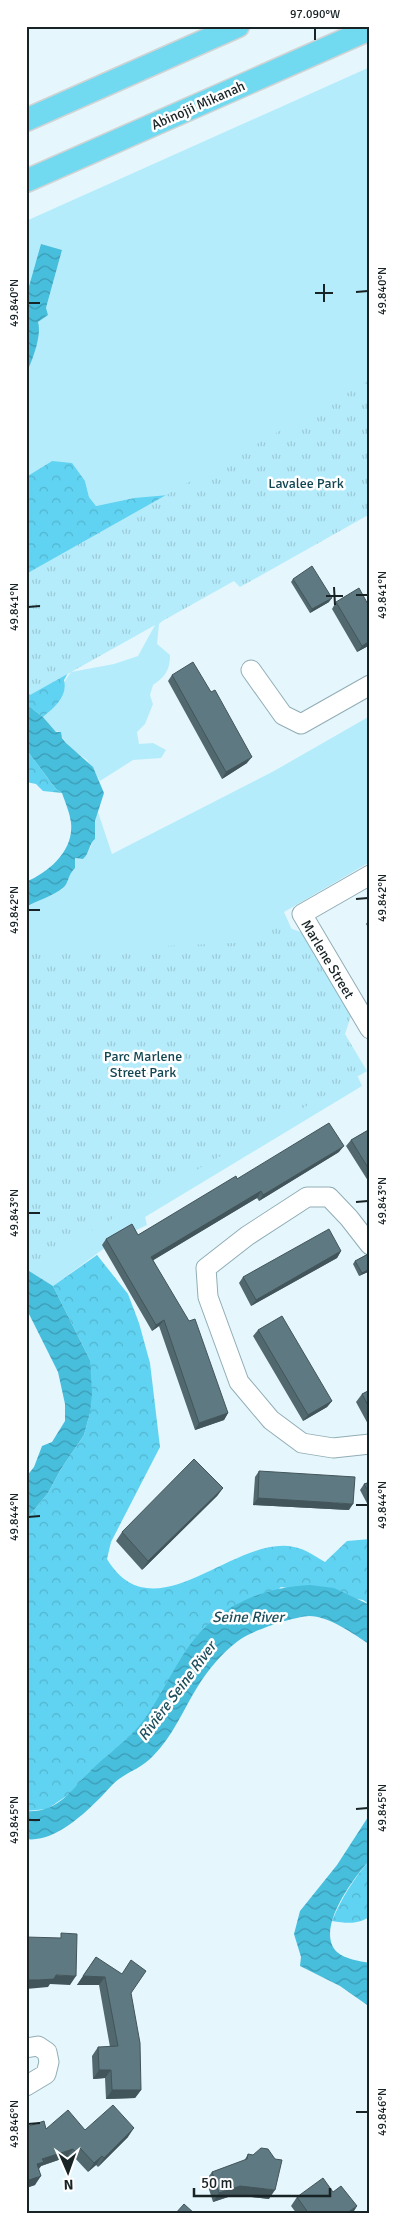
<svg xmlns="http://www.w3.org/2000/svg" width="396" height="2240" font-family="Signika,sans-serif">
<defs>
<pattern id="forest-crowns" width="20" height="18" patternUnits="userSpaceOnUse" patternTransform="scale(1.25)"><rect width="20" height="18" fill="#60d3f2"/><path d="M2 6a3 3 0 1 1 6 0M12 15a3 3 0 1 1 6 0" fill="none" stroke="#53b5cf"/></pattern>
<pattern id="park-tufts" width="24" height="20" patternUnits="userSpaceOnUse" patternTransform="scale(1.25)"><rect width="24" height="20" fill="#b5ecfc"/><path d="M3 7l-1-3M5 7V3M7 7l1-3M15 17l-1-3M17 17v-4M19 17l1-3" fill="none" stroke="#9bcad8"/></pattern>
<pattern id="water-waves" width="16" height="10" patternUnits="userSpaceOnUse" patternTransform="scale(1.25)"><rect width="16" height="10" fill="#48bedd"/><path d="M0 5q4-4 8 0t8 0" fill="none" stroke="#3b9ab3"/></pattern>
</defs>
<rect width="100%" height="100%" fill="#e5f7fc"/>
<path fill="#b5ecfc" d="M370 67V511L172 611 159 624 157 644 170 655C170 670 165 677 153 685L150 695 153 704 145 724 137 732 139 744 153 743 166 750 161 758 133 760 100 781 87 760 69 747 58 731 56 732 43 717C60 702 58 688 71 672L114 664 138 656 155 625 154 610 134 498 96 506 89 497 85 481 52 461 26 477V374L38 337V322L46 308 62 250 26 295V221Z
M370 716V862L284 912 362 1086 145 1217 147 1225 117 1239 53 1286 26 1269V907L63 889 69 873 75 868V858L83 859C97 845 91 828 98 812L112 854 274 771Z"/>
<path fill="url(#forest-crowns)" d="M52 461 72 463 85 481 89 497 96 506 134 498 169 495 64 680C68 696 55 707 43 717L26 704V477Z
M26 749 56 789 62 793 43 791 36 784 26 782Z
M97 1255 128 1294 139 1323 150 1363 160 1447 111 1542 107 1559C154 1637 234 1534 294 1547 305 1549 315 1556 325 1562L347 1541 370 1539V1605L363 1600 281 1587 122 1744 88 1773 74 1791 47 1809 26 1811V1520L48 1493 61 1469 84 1435 90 1413V1360L53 1286Z
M370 1860 369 1917C357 1925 346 1923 332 1921 341 1899 354 1878 370 1860Z"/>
<path fill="url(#park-tufts)" d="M370 380V514L240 587 234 581 30 695 26 690V574Z
M281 917 289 928 301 932 347 1008 351 1016 345 1034 367 1071 26 1269V952L235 943Z"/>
<path fill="url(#water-waves)" d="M41 244 62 250 46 308 48 315 38 322C42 335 33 359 26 374V297Z
M26 704 43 717 56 732H61L62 738 66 743 93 767 104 793 95 821V839C89 843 90 853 83 859L75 858V868C67 876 69 883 63 888 55 895 36 901 26 907V882C49 872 74 851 71 823 70 813 65 802 62 793L56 789 26 749Z
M26 1269 53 1286 90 1360 92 1393 90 1413 84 1435 61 1469 48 1493 26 1520V1477L34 1467 42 1446 52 1442 65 1421V1404L58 1372 26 1308Z
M310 1585 334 1588 370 1605V1645C354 1634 329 1616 309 1616 293 1617 250 1631 238 1641 223 1652 207 1671 198 1686 183 1710 173 1736 153 1756 143 1767 130 1771 119 1779 112 1784 106 1792 100 1798 83 1815 53 1843 26 1839V1811C57 1813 70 1792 88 1773 106 1755 128 1741 143 1721 167 1689 181 1646 212 1621 242 1597 273 1587 310 1585Z
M370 1814V1860C354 1877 314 1930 337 1952 345 1959 359 1961 370 1963V2007L340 1986 300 1966 301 1957 294 1934 300 1911 337 1865Z"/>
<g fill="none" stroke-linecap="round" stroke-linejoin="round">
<defs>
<path id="minor" d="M251 670 283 715 301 724 370 685
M370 875 302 914 370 1029
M370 1245 349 1218 329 1197H307L247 1236 206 1268 208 1297 239 1382 271 1420 302 1443 333 1448 370 1444
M26 2048 38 2046 47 2052 49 2062 46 2074 26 2086"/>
<path id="major" d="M26 120 238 26
M26 181 370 29"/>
</defs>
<use href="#minor" stroke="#91adb6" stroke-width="21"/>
<use href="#major" stroke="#d1d3d4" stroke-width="25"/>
<use href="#minor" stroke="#fff" stroke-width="19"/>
<use href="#major" stroke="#71daf1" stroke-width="22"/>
</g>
<path fill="#51686f" d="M293 579 329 602 310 613 291 582Z
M336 602 370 645 357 652 332 609Z
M172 675 211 692 247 763 222 779 168 681Z
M370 918V931L366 924Z
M370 1129V1184L346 1146 351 1140Z
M339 1152 259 1201 257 1198 153 1260 228 1413 224 1420 195 1430 159 1326 152 1331 102 1245 106 1239 138 1235 237 1179Z
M341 1251 337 1258 251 1306 239 1283 243 1277Z
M370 1253V1271L359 1276 353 1264 355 1261Z
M258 1330 332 1401 327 1407 303 1421 253 1336Z
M370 1390V1426H369L356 1402 362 1394Z
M259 1471 349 1510 253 1505 255 1477Z
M370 1482V1509L360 1490 364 1484Z
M223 1488 217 1496 142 1570 116 1541 122 1532Z
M96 1957 131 1993 141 2090 135 2098 106 2099 105 2078 93 2079 92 2056 98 2047H110L99 1985H77Z
M26 2127 46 2129 85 2130 128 2137 98 2167 96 2165 88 2172 74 2157 70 2160 67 2157 41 2166 39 2169 35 2185 26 2188Z
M248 2154 269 2199 234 2195 213 2202 206 2180 212 2172 244 2161Z
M333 2192 357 2206 352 2214H297L291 2206 297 2197Z"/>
<path fill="#42555a" d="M332 598 329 602 310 613 312 609Z
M370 641V645L357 652 362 646Z
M252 757 247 763 222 779 226 772Z
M344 1146 339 1152 259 1201 263 1195Z
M261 1191 257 1198 147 1264 151 1257Z
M341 1251 337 1258 251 1306 256 1300Z
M370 1269V1271L359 1276 362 1273Z
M164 1320 159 1326 152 1331 156 1325Z
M332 1401 327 1407 303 1421 308 1415Z
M228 1413 224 1420 195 1430 199 1423Z
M223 1488 217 1496 142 1570 148 1561Z
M258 1498 353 1504 349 1510 253 1505Z
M56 1975 76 1976 70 1985 50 1984 48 1987 26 1989V1980Z
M83 1976 105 1977 99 1985H77Z
M99 2070H111L105 2078 93 2079Z
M112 2090H141L135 2098 106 2099Z
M134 2128 128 2137 98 2167 104 2158Z
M80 2148 74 2157 70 2160 76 2152Z
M73 2149 67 2157 41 2166 37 2171V2164L42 2159Z
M102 2156 96 2165 88 2172 94 2163Z
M41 2176 35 2185 26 2188V2181Z
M240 2186 275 2190 269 2199 234 2195 213 2202 219 2193Z
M357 2206 352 2214H347Z"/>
<path fill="#5e7981" stroke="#42555a" d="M312 566 332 598 312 609 293 579Z
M359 588 370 608V641L362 646 336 602Z
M193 662 211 692 215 690 252 757 226 772 172 675Z
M329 1123 344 1146 263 1195 261 1191 151 1257 189 1321 195 1319 228 1413 199 1423 164 1320 156 1325 106 1239 132 1224 138 1235 236 1176 237 1179Z
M370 1129V1171L351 1140Z
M329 1229 341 1251 256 1300 243 1277Z
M370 1253V1269L362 1273 355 1261Z
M282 1316 332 1401 308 1415 258 1330Z
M370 1390V1409L362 1394Z
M194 1459 223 1488 148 1561 122 1532Z
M259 1471 355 1477 353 1504 258 1498Z
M370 1482V1494L364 1484Z
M61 1933 77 1934 76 1976 56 1975 54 1979 38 1980H26V1937L61 1938Z
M96 1957 122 1974 131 1960 146 1971 131 1993 140 2043 141 2090H112L111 2070H99L98 2047 118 2046 105 1977 83 1976Z
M113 2105 134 2128 104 2158 102 2156 94 2163 80 2148 76 2152 73 2149 42 2159 44 2162 37 2164 41 2176 26 2181V2127L44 2121 46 2129 68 2110 85 2130Z
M261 2148 268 2149 275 2159 282 2160 275 2190 240 2186 219 2193 212 2172 247 2159 248 2154 253 2155Z
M323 2178 333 2192 341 2186 357 2206 347 2213 348 2214H309L297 2197Z
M184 2204 195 2214H175Z"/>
<path fill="none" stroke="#182326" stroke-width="2" d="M315 28V40M324 284V302M356 292 368 291M315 293H333M28 303H40M334 587 335 605M356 595H368M326 596H343M28 607 40 606M356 899 368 898M28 910H40M356 1202 368 1201M28 1213H40M356 1505H368M28 1517 40 1516M356 1809 368 1808M28 1820H40M356 2112H368M28 2124 40 2123"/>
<g text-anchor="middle" stroke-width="5" stroke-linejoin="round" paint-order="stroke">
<g font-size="14" fill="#182326" stroke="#fff">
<text transform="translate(198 105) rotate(-24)" y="5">Abinojii Mikanah</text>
<text transform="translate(328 959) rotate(59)" y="5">Marlene Street</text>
</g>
<g font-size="14" fill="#134653" stroke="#fff">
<text x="306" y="488">Lavalee Park</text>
<text x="143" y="1061">Parc Marlene<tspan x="143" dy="16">Street Park</tspan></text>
</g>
<g font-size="15" font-style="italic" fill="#1c4e5b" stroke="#fff">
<text x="248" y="1622">Seine River</text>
<text transform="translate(177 1691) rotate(-53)" y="5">Rivière Seine River</text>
</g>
</g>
<rect width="396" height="2240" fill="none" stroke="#ffffff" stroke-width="55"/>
<g transform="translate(68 2172) rotate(178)" stroke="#ffffff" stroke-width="4" paint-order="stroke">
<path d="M0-4L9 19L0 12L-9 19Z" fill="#182326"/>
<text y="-8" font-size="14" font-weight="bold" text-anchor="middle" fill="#182326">N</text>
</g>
<path d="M194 2188v8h136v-8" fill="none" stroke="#182326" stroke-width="2.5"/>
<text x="201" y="2188" font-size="15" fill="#182326" stroke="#ffffff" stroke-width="4" paint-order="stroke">50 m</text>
<rect x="28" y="28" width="340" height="2184" fill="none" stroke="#182326" stroke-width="2"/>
<g font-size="12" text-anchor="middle" fill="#182326">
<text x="315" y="18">97.090°W</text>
<text transform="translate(382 291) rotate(-90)" y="4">49.840°N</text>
<text transform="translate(14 303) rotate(-90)" y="4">49.840°N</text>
<text transform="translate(382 595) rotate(-90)" y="4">49.841°N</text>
<text transform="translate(14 607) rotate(-90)" y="4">49.841°N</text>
<text transform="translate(382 898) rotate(-90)" y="4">49.842°N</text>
<text transform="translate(14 910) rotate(-90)" y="4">49.842°N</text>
<text transform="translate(382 1201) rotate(-90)" y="4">49.843°N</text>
<text transform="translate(14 1213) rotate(-90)" y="4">49.843°N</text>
<text transform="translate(382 1505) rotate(-90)" y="4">49.844°N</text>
<text transform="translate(14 1517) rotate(-90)" y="4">49.844°N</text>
<text transform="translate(382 1808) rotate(-90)" y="4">49.845°N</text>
<text transform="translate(14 1820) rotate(-90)" y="4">49.845°N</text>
<text transform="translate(382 2112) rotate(-90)" y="4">49.846°N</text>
<text transform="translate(14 2124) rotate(-90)" y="4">49.846°N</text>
</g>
</svg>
